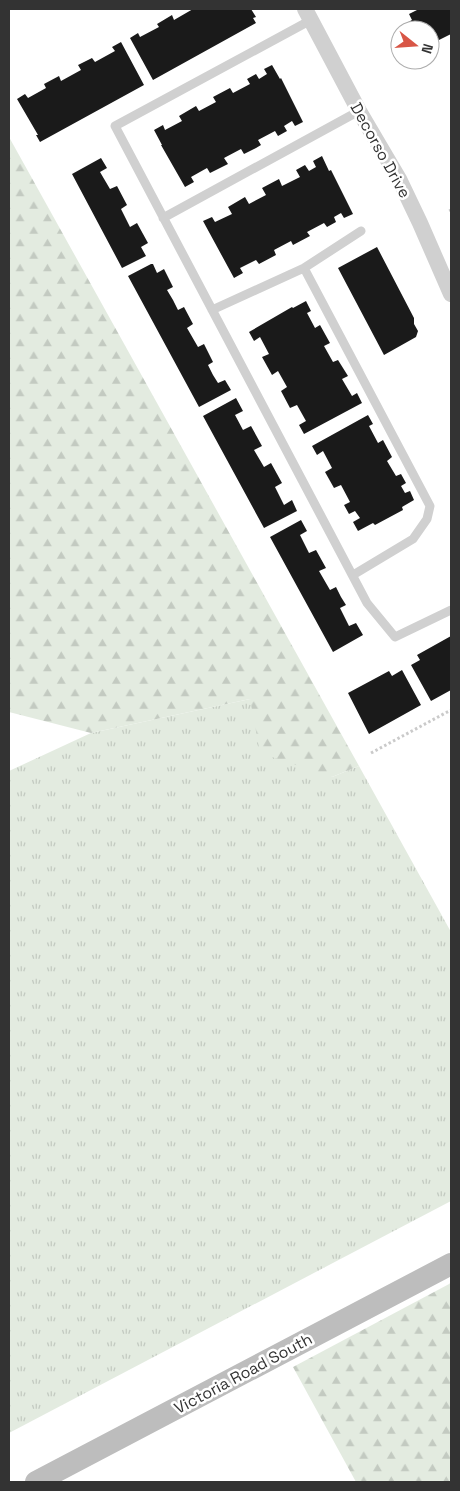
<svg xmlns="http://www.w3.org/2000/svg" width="460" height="1491" font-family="'Space Grotesk',sans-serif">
<defs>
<pattern id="grass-tufts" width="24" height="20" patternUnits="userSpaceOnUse" patternTransform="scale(1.25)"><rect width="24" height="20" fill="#e3ebe0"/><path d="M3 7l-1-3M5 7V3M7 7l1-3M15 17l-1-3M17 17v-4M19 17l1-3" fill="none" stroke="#c3cac1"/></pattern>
<pattern id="forest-firs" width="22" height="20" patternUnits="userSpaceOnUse" patternTransform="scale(1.25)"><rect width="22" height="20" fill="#e3ebe0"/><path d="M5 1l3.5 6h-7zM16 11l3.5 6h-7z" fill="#c3cac1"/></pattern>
</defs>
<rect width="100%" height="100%" fill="#fff"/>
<path fill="url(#grass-tufts)" d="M250 699 332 777 359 766 451 932V1201L9 1433V771L91 733Z"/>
<path fill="url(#forest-firs)" d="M9 137 359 766 332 777 260 753 250 699 91 733 9 712Z
M451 1283V1482H356L293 1367Z"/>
<path fill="#1a1a1a" d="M193 9H251L256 17 253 18 256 23 153 80 130 38 138 33 140 37 159 27 157 24 172 15 174 20Z
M419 9H451V34L437 41 433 34 430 36V30H404L401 26 412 20 409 14Z
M121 42 144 85 40 142 36 135H38L17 99 25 94 28 98 46 88 44 84 59 76 61 81 81 70 78 65 92 58 95 62 115 51 112 47Z
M272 65 280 79 281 78 303 122 295 126 292 121 284 126 287 131 278 136 275 131 258 140 261 145 256 148 244 154 241 149 224 158 228 164 210 173 207 168 191 177 194 182 185 187 161 145H162L154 130 163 125 165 130 182 121 179 116 196 106 199 111 216 102 213 97 230 88 233 93 250 84 247 79 256 74 259 79 267 74 264 69Z
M322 156 329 171 331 170 353 214 344 218 341 213 334 217 336 222 327 227 324 223 307 232 310 236 293 245 291 241 274 250 276 255 259 264 256 260 240 268 243 273 234 278 203 221 212 217 215 222 232 214 228 207 245 197 249 204 266 195 262 188 279 179 282 186 300 177 296 170 305 165 309 171 316 167 313 161Z
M101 158 107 168 100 172 110 189 117 186 127 205 121 209 130 227 137 223 148 243 141 247 146 256 122 268 72 174Z
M377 247 414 318V324L418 331 416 337 384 355 338 268Z
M151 264H153L157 273 164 269 173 287 167 290 173 300 178 310 184 307 193 324 187 328 198 347 204 344 213 362 208 365 213 375 218 383 225 380 231 390 199 407 128 276Z
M306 301 311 311 307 313 315 328 320 325 330 343 324 346 333 362 338 360 348 376 342 379 352 396 357 393 362 403 304 434 299 425 306 421 297 405 290 408 281 391 287 387 278 371 272 375 262 357 269 354 260 337 254 341 249 332 292 307 293 308Z
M236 398 243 411 235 415 243 430 251 426 262 446 254 450 264 467 271 463 282 483 275 487 284 505 292 500 297 511 264 528 203 416Z
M368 415 373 424 369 426 378 443 383 440 392 457 387 461 396 476 401 474 406 483 401 486 405 493 410 491 414 500 402 507 403 510 375 525 373 523 358 531 353 522 360 518 355 511 349 514 344 505 350 502 341 485 334 488 325 472 332 468 323 451 317 455 312 446Z
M301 520 307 531 300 535 309 553 316 550 326 568 319 571 330 590 336 587 341 597 346 605 340 608 349 626 356 623 363 635 333 652 270 537Z
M451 636V690L431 701 411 665 420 660 417 655Z
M402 670 421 705 369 734 348 693 389 671 392 676Z"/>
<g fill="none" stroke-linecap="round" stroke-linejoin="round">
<path stroke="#cacaca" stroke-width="3" stroke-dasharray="2.5 2.5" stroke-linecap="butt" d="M450 209 451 212
M371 753 451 710"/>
<path stroke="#d0d0d0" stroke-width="9" d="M311 20 115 126 367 603 395 637 451 610
M163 218 359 111
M304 268 361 231
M212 310 304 268 430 506 427 519 413 539 353 575"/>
<path stroke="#d0d0d0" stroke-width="16" d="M305 9 359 111 399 179 420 223 451 294"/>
<path stroke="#bdbdbd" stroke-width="22" d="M36 1482 451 1264"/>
</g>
<g text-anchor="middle" stroke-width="5" stroke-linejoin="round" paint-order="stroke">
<g font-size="16" fill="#333" stroke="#fff">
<text transform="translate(381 150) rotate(61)" y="6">Decorso Drive</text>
<text transform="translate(243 1373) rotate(-28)" y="6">Victoria Road South</text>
</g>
</g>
<rect width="460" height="1491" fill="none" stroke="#333333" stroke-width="20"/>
<g transform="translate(415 45) rotate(107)"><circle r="24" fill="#ffffff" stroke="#adadad"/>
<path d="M0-4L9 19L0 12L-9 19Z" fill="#d85646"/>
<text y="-8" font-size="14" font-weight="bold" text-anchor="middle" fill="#333333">N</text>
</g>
</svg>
